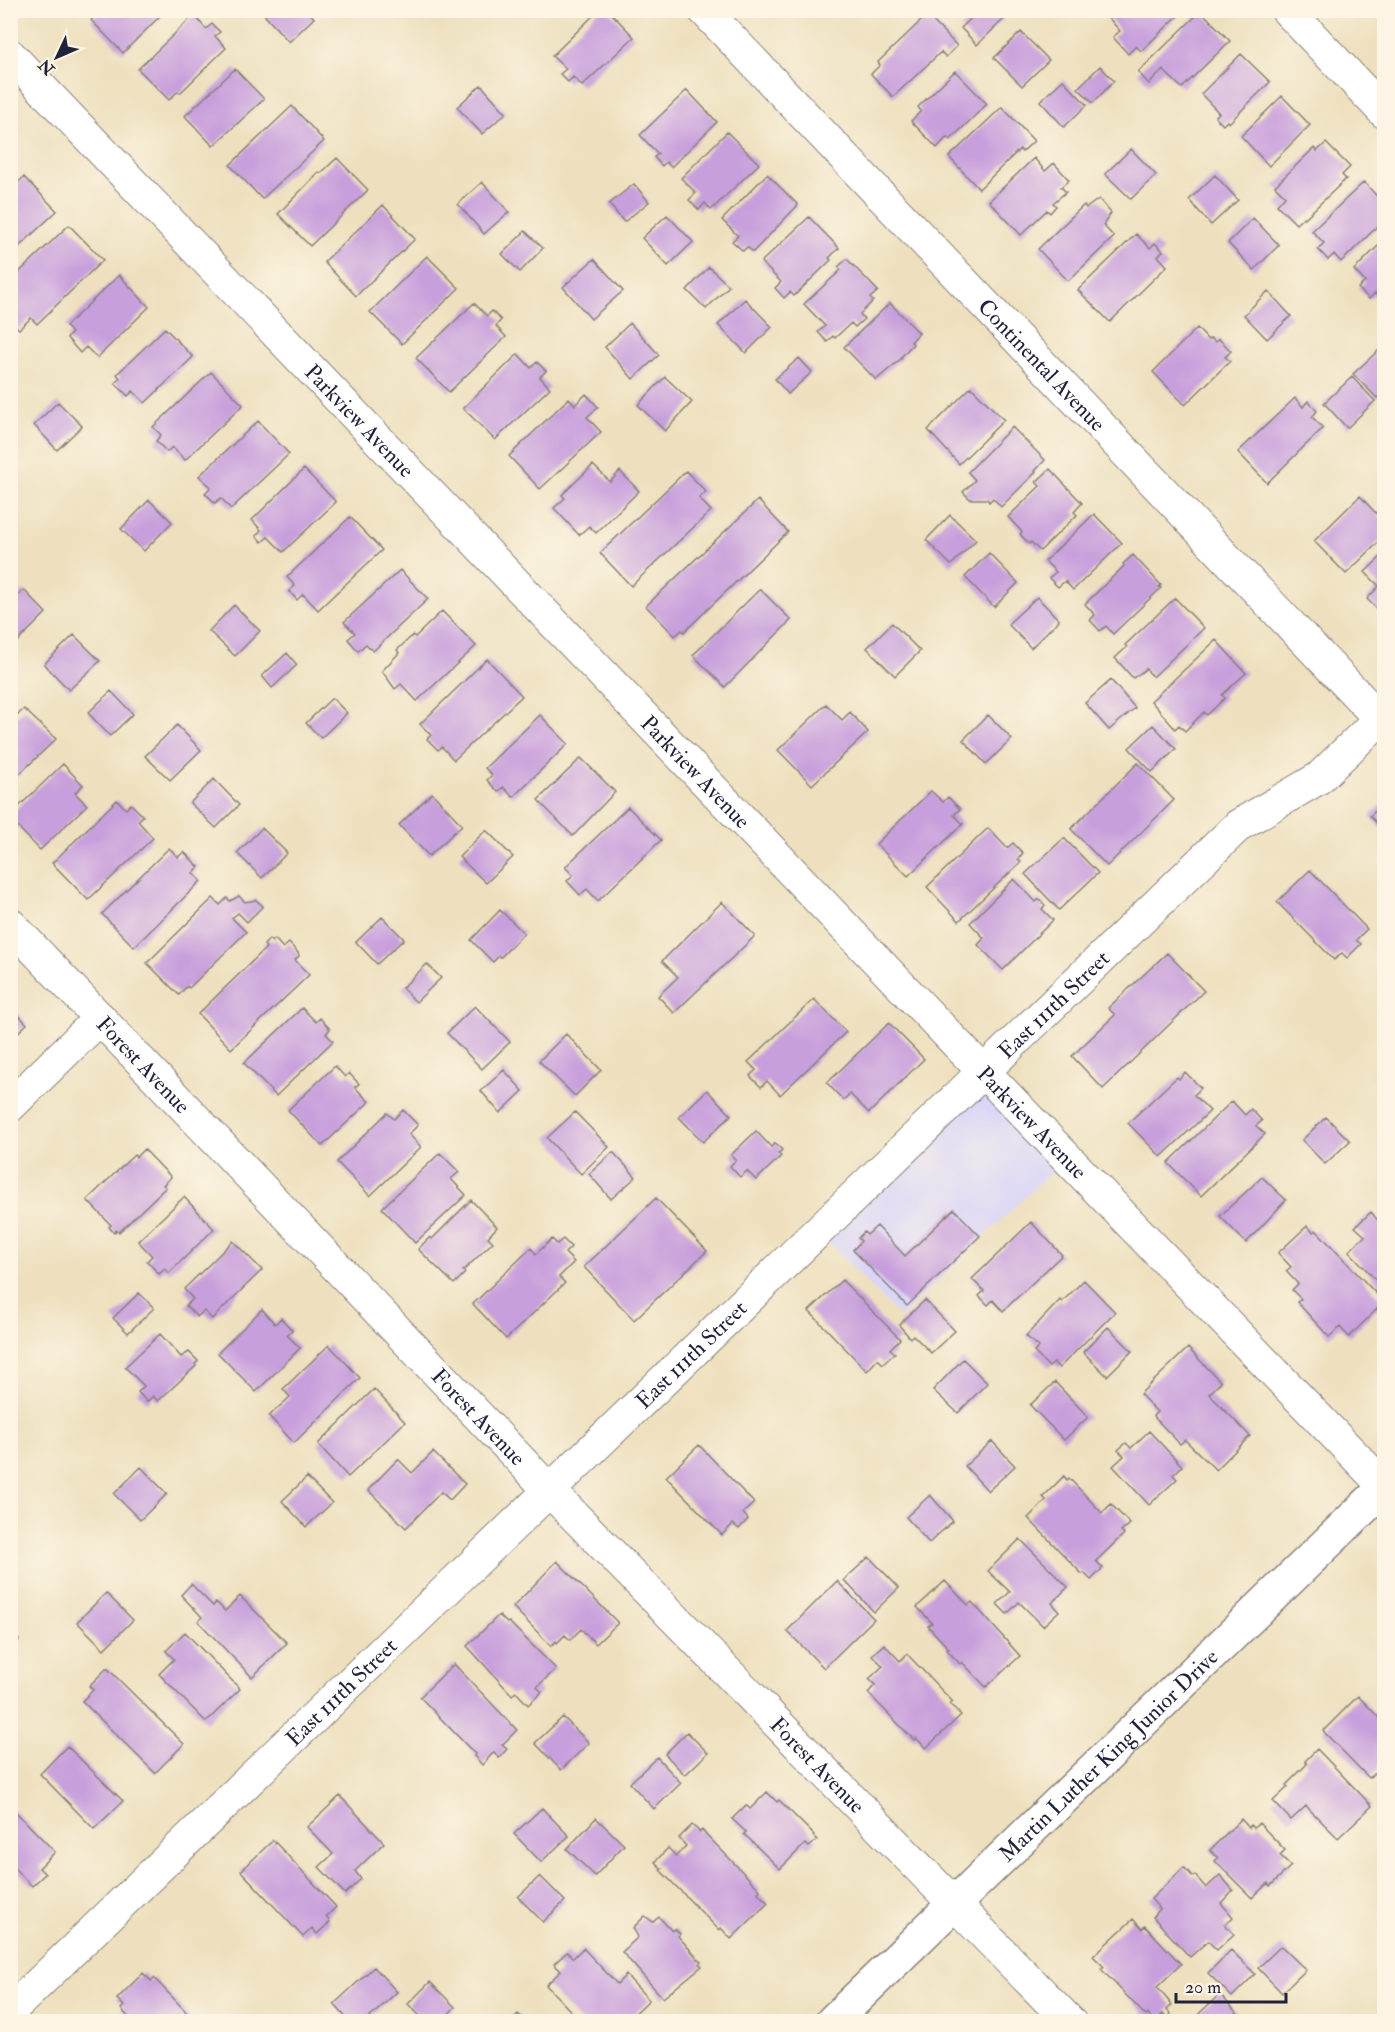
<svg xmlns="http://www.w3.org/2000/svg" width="1395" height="2032" font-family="'IM FELL Double Pica',serif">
<rect width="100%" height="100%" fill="#fcf5e5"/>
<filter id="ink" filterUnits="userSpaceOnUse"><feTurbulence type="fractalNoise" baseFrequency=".0167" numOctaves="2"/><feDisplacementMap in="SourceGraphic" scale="12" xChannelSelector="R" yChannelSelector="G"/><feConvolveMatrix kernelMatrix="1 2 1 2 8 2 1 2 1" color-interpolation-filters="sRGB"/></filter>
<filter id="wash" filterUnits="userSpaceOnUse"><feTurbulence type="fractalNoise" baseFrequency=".008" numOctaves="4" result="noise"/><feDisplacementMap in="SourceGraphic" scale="24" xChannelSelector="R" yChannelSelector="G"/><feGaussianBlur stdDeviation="1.35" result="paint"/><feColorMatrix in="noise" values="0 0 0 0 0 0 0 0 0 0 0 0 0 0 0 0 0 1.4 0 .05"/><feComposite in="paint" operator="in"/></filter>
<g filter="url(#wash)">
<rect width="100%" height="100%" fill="#eee0be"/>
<path fill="#dad6f7" d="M983 1072 1066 1158 900 1317 818 1231Z"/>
<g id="blocks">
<path fill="#c79fdc" d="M100 10H166L123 53 91 20Z
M271 10H307L314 18 289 42 265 16Z
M599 10H608L634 37 582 86 573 77 568 82 560 74 566 69 552 56Z
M980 10H995L1004 19 977 45 961 28Z
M1109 10H1178L1181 13 1141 51 1136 46 1128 54 1113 37 1120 31 1107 16 1111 13Z
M1201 11 1230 41 1182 88 1163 70 1149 84 1138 72Z
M194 15 206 29 212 24 220 32 215 36 226 48 180 93 178 91 169 100 138 69Z
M927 15 957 46 946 57 941 52 893 97 871 74 880 65 878 62Z
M1021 32 1049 60 1022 86 994 58Z
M1241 54 1270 82 1229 123 1227 121 1223 125 1215 117 1219 113 1201 94Z
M1100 66 1114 81 1093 103 1078 88Z
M235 69 264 99 213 146 185 116Z
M955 71 987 104 950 140 947 137 937 148 911 121 921 111 918 107Z
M1063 80 1087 105 1064 127 1040 101Z
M481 85 506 113 482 134 457 107Z
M687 90 717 122 671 167 666 162 662 166 654 157 658 154 640 135Z
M1282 96 1310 125 1269 166 1241 136Z
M292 106 324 141 262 199 230 165Z
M1002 107 1034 141 1022 152 1020 149 979 189 949 157Z
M727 132 759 164 711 210 705 203 699 210 689 200 696 193 681 178Z
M1326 143 1350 167 1342 175 1346 179 1305 218 1304 217 1296 224 1277 205 1285 196 1275 186 1314 148 1317 151Z
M1131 149 1156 175 1131 199 1105 174Z
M337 158 368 190 310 246 278 214 319 172 321 173Z
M1034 158 1045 171 1054 163 1069 180 1061 187 1066 192 1053 203 1056 206 1050 213 1047 210 1021 235 989 201Z
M767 174 798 205 753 252 747 247 743 251 732 241 738 236 722 220Z
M1215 175 1238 200 1211 225 1189 200Z
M24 177 57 211 10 255V190Z
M482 182 509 212 484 234 458 204Z
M1364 182 1384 204V220L1341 262 1334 254 1328 260 1318 249 1324 243 1312 231Z
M634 184 649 202 624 222 609 204Z
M1099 199 1111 213 1103 225 1114 237 1068 281 1038 249 1084 205 1086 208Z
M383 205 415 239 356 296 324 262Z
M667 215 693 242 668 266 642 238Z
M809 217 839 248 829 258 831 260 794 296 790 292 784 298 775 288 781 282 761 262Z
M1253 218 1279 245 1254 270 1228 243Z
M69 225 103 260 37 324 31 318 19 329 10 321V300L13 298 10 295V281Z
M525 231 543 248 520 272 502 254Z
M1136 234 1150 248 1155 243 1163 251 1158 256 1167 266 1110 322 1078 290Z
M1384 240V298L1382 301 1375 293 1369 299 1358 288 1365 282 1354 270Z
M427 256 459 288 402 344 370 312Z
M594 259 623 291 591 319 563 287Z
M847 259 878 291 870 298 873 301 860 314 864 319 855 327 851 323 835 338 833 336 827 342 818 332 825 326 804 304 841 270 838 267Z
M709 267 729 286 706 309 687 290Z
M119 275 149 307 97 358 86 347 80 353 67 338 72 333 66 326Z
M1268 291 1291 316 1267 339 1244 315Z
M745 299 772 327 746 353 718 325Z
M474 303 487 316 492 311 501 320 496 326 506 337 449 392 416 358Z
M890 303 919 333 911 342 913 344 901 357 902 358 876 380 844 347Z
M630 323 659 355 633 379 605 347Z
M165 328 193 357 145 403 133 391 128 396 115 383 120 378 117 374Z
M1197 328 1208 340 1211 338 1215 342 1219 339 1231 351 1225 357 1230 361 1185 405 1153 372Z
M1381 348 1384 352V391L1377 398 1353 374Z
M518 354 531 368 537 362 546 371 540 377 550 388 495 440 463 408Z
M799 358 812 372 788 394 775 379Z
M211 372 243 405 185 460 172 447 167 452 156 441 161 435 153 427Z
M665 377 692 402 665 431 638 405Z
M1352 377 1375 401 1347 428 1324 403Z
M971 387 1004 420 959 464 928 430Z
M586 394 598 407 587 417 601 432 540 489 509 456 569 398 575 405Z
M1295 398 1303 407 1308 401 1317 411 1312 417 1323 428 1267 483 1238 452Z
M58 402 82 426 57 450 34 425Z
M258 421 289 454 231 509 221 498 215 503 205 493 211 487 199 476Z
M1012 427 1045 460 1035 471 1036 472 1001 507 993 498 989 502 987 499H970L963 492 975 480 968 472Z
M593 465 610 482 620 471 639 491 596 533 589 526 579 535 554 508 565 498 562 495Z
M304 469 336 502 283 552 268 537 262 542 256 536 261 530 252 520Z
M1050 469 1082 503 1074 512 1077 515 1040 551 1031 542 1029 544 1020 534 1022 532 1008 517 1040 486 1036 482Z
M686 471 706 492 699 498 711 511 631 586 600 553Z
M1360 496 1384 522V537L1346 574 1314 541Z
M149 500 172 522 144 551 121 529Z
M758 500 788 532 684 632 682 630 675 636 646 606Z
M1094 514 1122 543 1073 590 1065 581 1058 587 1049 578 1056 572 1045 561Z
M950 515 976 540 951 565 926 540Z
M350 517 382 550 318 610 303 594 297 600 289 591 295 586 287 577Z
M989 553 1018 583 994 607 965 577Z
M1384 554V616L1367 599 1379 586 1365 572Z
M1133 555 1161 585 1159 587 1161 588 1113 634 1106 626 1100 631 1090 620 1095 615 1085 604 1124 566 1123 564Z
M400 570 428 599 373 651 366 644 358 651 348 639 355 633 344 622Z
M760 589 791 620 725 687 693 655Z
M24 590 46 613 18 641 10 634V603Z
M1037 597 1059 620 1031 648 1008 624Z
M1175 598 1204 628 1153 677 1146 669 1133 678 1115 658 1127 647 1125 645Z
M234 605 260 631 235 656 209 631Z
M442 611 476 646 417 701 401 684 395 689 382 671 399 653 397 650 413 635 415 637Z
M892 623 920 651 895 676 867 648Z
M74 635 100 661 69 690 44 664Z
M1216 640 1246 673 1222 695 1225 698 1207 715 1204 712 1185 731 1179 725 1175 729 1151 701Z
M287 653 297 665 272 688 262 676Z
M487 659 522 696 454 760 442 747 438 750 427 739 431 735 420 724Z
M1111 680 1135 708 1109 730 1085 703Z
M111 691 133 714 110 736 88 713Z
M332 698 347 713 321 738 306 723Z
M826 704 842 720 850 712 868 732 812 785 778 750Z
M24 709 56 739 10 783V722Z
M540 715 568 744 513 797 503 787 498 792 487 780 492 775 485 768Z
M988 715 1012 739 986 764 963 740Z
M177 725 201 750 170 780 145 756Z
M1153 725 1176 749 1152 772 1129 748Z
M581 758 615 792 573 836 538 800Z
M1138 763 1174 800 1107 866 1071 829Z
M63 764 83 785 75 793 87 805 40 850 10 819V815Z
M214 779 239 805 216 828 190 803Z
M931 791 943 802 948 797 960 809 954 815 963 824 908 876 876 844Z
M432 793 462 825 429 856 399 825Z
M117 800 126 809 131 804 143 816 138 821 153 838 88 900 52 863Z
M1384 802V831L1370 816Z
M628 807 661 840 598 901 587 889 580 895 567 881 573 875 565 867Z
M262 828 287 853 262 878 237 853Z
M988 828 1007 848 1013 843 1023 853 1018 859 1021 862 959 921 927 887Z
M486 830 513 857 486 883 459 857Z
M1064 838 1098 873 1059 910 1025 874Z
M169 848 178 857 184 852 199 867 193 873 201 881 134 947 102 914Z
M1310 870 1367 929 1356 940 1361 944 1347 958 1342 953 1334 960 1277 902Z
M1014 879 1036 902 1039 899 1045 905 1042 909 1053 920 1003 970 978 945 984 938 970 923Z
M239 896 245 902 256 900 263 906 247 922 238 913 232 918 246 932 189 988 187 986 179 995 147 963 213 898 220 905 227 898 230 901Z
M722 902 755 936 674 1013 658 996 678 977 662 961Z
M500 910 524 933 501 957 499 956 493 962 471 940Z
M382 917 404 939 377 964 356 942Z
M269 939 272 942 275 939 283 948 289 943 298 953 299 956 295 960 309 975 231 1049 198 1014 266 948 264 945Z
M1167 953 1204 991 1103 1089 1072 1056 1115 1015 1108 1008Z
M427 964 441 978 416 1002 402 988Z
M814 999 846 1032 780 1095 767 1081 761 1087 750 1076 756 1070 748 1062Z
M10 1006 27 1024 10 1040Z
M475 1006 510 1042 482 1069 447 1033Z
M302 1008 316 1022 320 1018 330 1029 326 1034 333 1041 276 1096 244 1063Z
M889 1023 924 1059 869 1113 850 1094 843 1100 827 1083Z
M566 1034 601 1070 575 1096 539 1061Z
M335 1066 345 1077 349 1073 359 1084 355 1087 369 1102 322 1146 288 1110Z
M504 1070 523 1091 500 1113 481 1091Z
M1185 1072 1201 1088 1194 1095 1210 1111 1161 1157 1128 1123 1177 1077 1179 1079Z
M707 1090 731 1115 703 1142 679 1117Z
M1232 1101 1245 1115 1251 1109 1262 1121 1256 1126 1265 1134 1201 1196 1168 1163Z
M403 1110 418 1125 409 1134 421 1147 370 1196 337 1162 387 1113 394 1119Z
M575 1112 609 1147 581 1174 547 1138Z
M1326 1117 1350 1141 1325 1164 1302 1140Z
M756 1131 771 1147 775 1143 782 1150 778 1154 781 1156 756 1180 747 1171 740 1177 730 1166 736 1160 731 1155Z
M144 1149 171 1177 163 1185 166 1187 119 1232 116 1230 114 1233 109 1227 111 1225 87 1200 134 1155 136 1157Z
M613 1152 636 1177 611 1199 589 1174Z
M440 1153 459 1172 451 1179 466 1195 415 1243 382 1208Z
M1262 1177 1286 1200 1246 1243 1220 1216Z
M184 1197 214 1229 169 1273 165 1269 159 1274 147 1261 152 1256 138 1241Z
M656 1198 707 1251 634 1320 584 1267Z
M471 1200 497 1227 488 1237 493 1242 463 1271 465 1273 454 1284 418 1249 430 1237 432 1239Z
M954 1209 980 1236 907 1306 853 1250 861 1241 858 1238 864 1232 867 1235 877 1226 905 1256Z
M1371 1212 1380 1223 1384 1218V1289L1349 1251 1365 1236 1355 1227Z
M1031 1222 1062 1255 1003 1311 993 1300 988 1305 979 1296 984 1291 972 1279Z
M1307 1226 1313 1232 1316 1230 1384 1302 1349 1337 1340 1327 1329 1337 1297 1302 1301 1299 1292 1290 1298 1284 1286 1271 1291 1267 1278 1253Z
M552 1239 557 1244 563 1239 571 1247 565 1253 574 1262 559 1277 565 1283 506 1339 473 1304 531 1248 536 1254Z
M233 1241 262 1270 212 1319 204 1311 197 1317 186 1306 193 1299 184 1289Z
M842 1280 900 1339 890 1349 895 1353 883 1364 878 1359 867 1371 809 1311Z
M1084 1280 1115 1312 1059 1368 1054 1363 1049 1367 1034 1352 1039 1347 1026 1336 1060 1300 1062 1302Z
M139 1293 154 1308 128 1333 113 1318Z
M925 1300 955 1331 931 1353 913 1335 910 1338 899 1325Z
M262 1309 275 1324 281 1318 292 1330 287 1335 300 1348 256 1392 218 1353Z
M1108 1327 1132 1351 1107 1376 1083 1352Z
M160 1334 181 1357 189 1352 198 1361 195 1364 196 1366 158 1401 153 1396 147 1402 138 1392 144 1386 125 1367Z
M329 1345 360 1378 294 1443 269 1416 290 1397 283 1389Z
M1188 1348 1221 1382 1209 1394 1250 1436 1216 1470 1185 1440 1180 1444 1153 1416 1157 1412 1140 1394Z
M963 1359 987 1383 958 1413 933 1390Z
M1055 1382 1088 1417 1064 1440 1030 1405Z
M374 1389 405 1422 348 1477 318 1444Z
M1149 1431 1182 1466 1173 1475 1177 1479 1149 1505 1113 1466 1124 1456 1118 1450 1126 1443 1131 1448Z
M992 1441 1015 1466 988 1491 965 1466Z
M699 1445 754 1503 743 1513 748 1519 739 1529 733 1524 722 1535 666 1477Z
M433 1452 465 1484 450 1500 441 1492 406 1528 368 1490 398 1459 412 1473Z
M141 1467 167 1494 140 1520 114 1494Z
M1064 1476 1067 1480 1069 1478 1102 1513 1111 1504 1130 1524 1121 1532 1124 1534 1096 1561 1103 1568 1091 1580 1084 1573 1082 1574 1028 1518 1046 1500 1043 1497Z
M307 1477 332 1503 306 1527 282 1501Z
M930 1495 953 1521 929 1543 906 1517Z
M1020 1539 1068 1587 1052 1603 1059 1611 1043 1626 1019 1602 1007 1614 997 1604 1010 1592 988 1571Z
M869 1557 899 1588 874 1612 844 1580Z
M557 1561 618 1623 596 1644 581 1629 570 1640 565 1635 557 1643 556 1641 551 1646 513 1607Z
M837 1581 874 1619 824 1668 787 1631Z
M945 1581 968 1605 972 1602 1020 1656 986 1687 962 1662 960 1664 947 1650 949 1649 928 1626 932 1623 917 1607Z
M191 1584 213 1606 216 1602 225 1611 240 1596 287 1643 252 1677 198 1621 202 1617 181 1595Z
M106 1593 133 1620 104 1649 77 1622Z
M499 1615 507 1623 509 1622 556 1669 537 1687 542 1692 528 1705 516 1692 512 1695 467 1646Z
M10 1630 19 1640 10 1648Z
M185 1632 240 1689 206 1722 159 1674 174 1659 166 1651Z
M884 1644 900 1661 907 1654 953 1702 950 1704 961 1715 926 1748 916 1738 914 1740 868 1693 875 1685 869 1679 883 1666 872 1655Z
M454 1664 517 1730 502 1745 507 1749 499 1758 494 1752 482 1765 474 1756 475 1754 420 1697Z
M107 1668 184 1744 155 1773 82 1701 93 1690 89 1686Z
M1358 1696 1384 1723V1763L1369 1778 1323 1731Z
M563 1717 589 1743 561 1770 535 1743Z
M687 1732 708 1753 685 1775 665 1754Z
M67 1746 123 1801 94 1829 40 1774Z
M1317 1749 1372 1806 1338 1838 1306 1806 1291 1820 1273 1801 1288 1787 1286 1785 1307 1764 1305 1761Z
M657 1757 681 1783 654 1809 630 1783Z
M767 1792 777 1802 779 1800 814 1835 813 1836 817 1840 809 1847 805 1844 780 1869 744 1834 746 1832 732 1819 746 1805 750 1809Z
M340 1796 384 1843 355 1871 361 1879 345 1894 319 1867 333 1854 307 1827Z
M10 1806 55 1852 39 1868 45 1874 32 1886 10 1864Z
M542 1808 569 1836 541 1862 514 1834Z
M596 1818 624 1845 595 1876 567 1849Z
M1241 1819 1249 1828 1251 1825 1254 1828 1259 1823 1285 1850 1280 1855 1291 1866 1270 1886 1268 1883 1252 1898 1215 1861 1218 1858 1210 1850Z
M692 1825 700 1832 702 1830 760 1890 758 1893 768 1903 731 1939 721 1928 719 1930 660 1870 662 1869 655 1862 668 1848 676 1856 686 1846 679 1838Z
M273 1840 336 1907 326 1917 330 1922 317 1934 312 1928 303 1937 241 1871Z
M1184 1867 1193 1877 1195 1875 1206 1888 1220 1875 1233 1890 1221 1903 1233 1917 1225 1925 1234 1934 1217 1950 1208 1941 1190 1957 1153 1917 1160 1909 1151 1899Z
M540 1876 565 1901 543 1922 518 1897Z
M645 1916 653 1922 659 1917 672 1931 675 1929 680 1934 678 1936 701 1962 699 1964 702 1966 663 1998 622 1952 638 1937 633 1928Z
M1133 1919 1142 1929 1145 1926 1181 1964 1157 1987 1172 2005 1167 2010 1171 2014 1166 2019 1163 2014 1155 2022 1148 2014 1146 2016 1101 1969 1104 1967 1093 1956Z
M1281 1946 1306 1970 1282 1993 1258 1968Z
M583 1948 617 1984 626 1975 649 2000 626 2022H581L546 1985 561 1971 554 1964 567 1952 573 1958Z
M1231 1950 1255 1974 1232 1997 1208 1973Z
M374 1967 397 1992 365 2022H350L334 2004Z
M143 1973 151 1981 154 1978 196 2022H133L121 2009 124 2006 117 1999Z
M430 1982 455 2007 441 2022H426L408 2004Z
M1220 1994 1245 2022H1190Z
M518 2014 526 2022H510Z"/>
</g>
</g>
<g filter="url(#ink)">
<use href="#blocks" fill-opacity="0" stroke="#88817c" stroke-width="1.5"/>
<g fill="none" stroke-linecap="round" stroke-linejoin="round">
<defs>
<g id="minor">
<path id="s1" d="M704 10 1380 719"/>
<path d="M1287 10 1384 112"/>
<path id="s2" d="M10 55 954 1041 1384 1486"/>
<path id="s3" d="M10 924 549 1490 1070 2022"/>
<path d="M10 1106 100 1018"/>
<path id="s4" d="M10 2011 1239 825 1319 778 1384 715"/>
</g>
<g id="tertiary">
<path id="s5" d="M832 2022 1384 1488"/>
</g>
</defs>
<use href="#minor" stroke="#88817c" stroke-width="34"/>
<use href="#tertiary" stroke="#88817c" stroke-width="36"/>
<use href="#minor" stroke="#fff" stroke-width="32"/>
<use href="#tertiary" stroke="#fff" stroke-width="33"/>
</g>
</g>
<g text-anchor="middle" stroke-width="4.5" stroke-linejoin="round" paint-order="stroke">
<g font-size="22" fill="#22223b" stroke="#fcf5e5">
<text dy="8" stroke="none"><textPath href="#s1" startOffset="490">Continental Avenue</textPath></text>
<text dy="8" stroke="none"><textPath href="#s2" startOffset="506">Parkview Avenue</textPath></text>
<text dy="8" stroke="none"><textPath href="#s2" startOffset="992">Parkview Avenue</textPath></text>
<text dy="8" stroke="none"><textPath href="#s4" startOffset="1450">East 111th Street</textPath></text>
<text dy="8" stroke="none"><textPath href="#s3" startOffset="194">Forest Avenue</textPath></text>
<text dy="8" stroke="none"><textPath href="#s2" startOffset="1478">Parkview Avenue</textPath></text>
<text dy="8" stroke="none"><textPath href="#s4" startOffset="946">East 111th Street</textPath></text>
<text dy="8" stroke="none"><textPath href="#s3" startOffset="680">Forest Avenue</textPath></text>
<text dy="8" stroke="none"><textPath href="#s4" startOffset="460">East 111th Street</textPath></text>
<text dy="8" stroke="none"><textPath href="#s5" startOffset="384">Martin Luther King Junior Drive</textPath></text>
<text dy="8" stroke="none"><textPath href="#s3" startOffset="1166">Forest Avenue</textPath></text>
</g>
</g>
<rect width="1395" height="2032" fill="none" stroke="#fcf5e5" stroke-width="36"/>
<g transform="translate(57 57) rotate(226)" stroke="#fcf5e5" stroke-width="4.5" paint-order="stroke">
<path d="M0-4.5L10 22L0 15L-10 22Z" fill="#22223b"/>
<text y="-9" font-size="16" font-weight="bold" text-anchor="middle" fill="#22223b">N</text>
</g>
<path d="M1176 1993v9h110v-9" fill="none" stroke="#22223b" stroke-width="3"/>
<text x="1185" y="1993" font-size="18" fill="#22223b" stroke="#fcf5e5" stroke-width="4.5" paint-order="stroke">20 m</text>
</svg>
